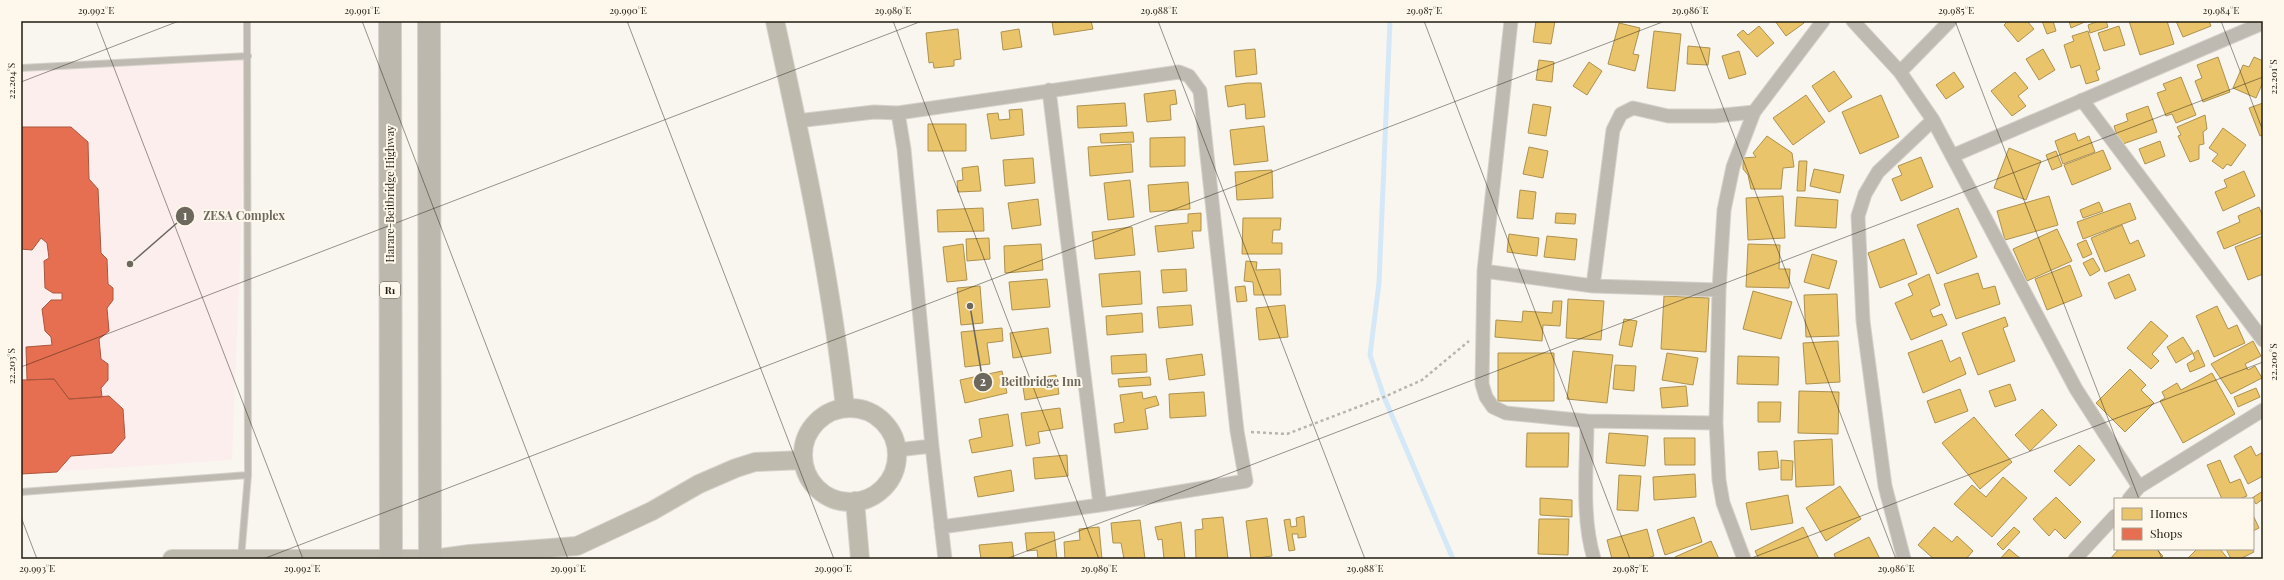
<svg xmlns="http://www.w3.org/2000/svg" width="2284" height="580" font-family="'Playfair Display',serif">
<rect width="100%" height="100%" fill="#f9f6ef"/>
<path fill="#fceeed" d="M248 56 232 460 21 474V68Z"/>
<path fill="#e9c46a" stroke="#ad914f" d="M1091 21 1093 29 1054 35 1052 22Z
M1536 21H1555L1551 44 1533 42Z
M1775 21H1803L1804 23 1786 36Z
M2008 21H2027L2034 29 2018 42 2004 25Z
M2042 21H2053L2056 31 2047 34Z
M2069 21H2087L2071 28Z
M2099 21H2106L2108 27 2090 33 2088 25Z
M2129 21H2167L2174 44 2140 55Z
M2176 21H2209L2211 26 2183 37Z
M1619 23 1640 28 1633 54 1639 55 1635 71 1608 64Z
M1759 26 1774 43 1757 57 1737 35 1743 30 1748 35Z
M2119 26 2125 45 2104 51 2098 33Z
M958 29 961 59 954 60V66L934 68 933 62 929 63 926 33Z
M1019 29 1022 47 1003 50 1001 32Z
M1654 31 1681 34 1675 91 1647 88Z
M2088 31 2100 69 2096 71 2099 80 2086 84 2080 65 2071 68 2064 45 2074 41 2072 36Z
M1688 46 1710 48 1708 65 1687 64Z
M1255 49 1257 74 1236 77 1234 51Z
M2043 49 2055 70 2039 80 2026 59Z
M1739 51 1746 74 1729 79 1722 56Z
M2218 57 2230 92 2203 102 2195 81 2202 78 2197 65Z
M2254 57 2263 61V82L2256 98 2233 88 2243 65 2249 67Z
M1539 60 1554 62 1552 82 1536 80Z
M1589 62 1602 71 1587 95 1573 86Z
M1834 71 1852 97 1829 112 1812 86Z
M1954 72 1964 87 1946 99 1936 85Z
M2015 72 2028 88 2018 96 2026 106 2012 116 1991 91Z
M2181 77 2196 115 2176 123 2172 114 2166 116 2157 93 2166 90 2163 84Z
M1247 83H1261L1265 117 1246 119 1245 104 1228 107 1225 86Z
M1175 90 1177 104 1170 105 1171 120 1147 122 1144 94Z
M1806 95 1825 122 1793 145 1773 118Z
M1881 95 1899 137 1860 154 1842 112Z
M1125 103 1127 126 1078 128 1077 106Z
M2263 103V135L2260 136 2249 108Z
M1533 104 1551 107 1546 136 1528 133Z
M2148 106 2157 132 2120 145 2114 126 2128 121 2126 114Z
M1022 109 1024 135 991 139 987 114 998 113 999 120 1010 119 1009 110Z
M2205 115 2207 129 2203 132 2204 144 2199 145V159L2190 162 2178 136 2181 135 2177 127Z
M928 124H966V151H928Z
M1264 126 1268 161 1234 165 1230 130Z
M2223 128 2246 145 2231 166 2227 164 2223 169 2212 161 2218 154 2209 148Z
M1133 132 1134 142 1101 143 1100 134Z
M2075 133 2078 141 2089 136 2095 152 2063 164 2055 141Z
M1767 136 1792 153 1794 167 1783 168 1781 189H1751L1748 175 1743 169V158L1756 157 1753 153Z
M1185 137V166L1150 167V138Z
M2160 141 2165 156 2145 164 2139 149Z
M1131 144 1133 172 1090 176 1088 147Z
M1529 147 1548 151 1543 178 1523 174Z
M2009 148 2041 161 2026 200 1994 188Z
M2103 150 2111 169 2072 185 2064 165Z
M2056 151 2062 166 2052 170 2046 155Z
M1921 157 1933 187 1901 201 1892 179 1902 175 1898 166Z
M1033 158 1035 183 1005 186 1003 160Z
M1799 161H1807L1805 191H1797Z
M978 166 981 191 958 192 957 181 963 180 962 168Z
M1814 169 1844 175 1840 193 1810 186Z
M1272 170 1273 198 1237 200 1235 172Z
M2244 171 2255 196 2223 211 2215 192 2227 187 2224 180Z
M1130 180 1134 217 1108 220 1104 183Z
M1188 182 1190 209 1150 212 1148 185Z
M1520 190 1536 192 1533 219 1517 218Z
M1783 196 1785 238 1748 240 1746 198Z
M2049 196 2058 225 2005 240 1997 211Z
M1797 197 1838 200 1836 228 1795 226Z
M1038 199 1041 225 1012 229 1008 203Z
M2099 202 2103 211 2083 218 2080 210Z
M2130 203 2136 219 2083 239 2077 222Z
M2259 207 2263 217V233L2224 249 2217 232 2240 222 2238 216Z
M983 208 984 231 938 232 937 210Z
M1958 208 1977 257 1937 274 1917 225Z
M1201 213V231H1192L1194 248 1158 252 1155 226 1188 223V214Z
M1556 213 1576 214 1575 224 1555 223Z
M1243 218H1281L1280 230H1273L1272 243H1282V254H1242Z
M2122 225 2130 244 2138 240 2145 256 2105 272 2091 238Z
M1132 227 1135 255 1095 259 1092 232Z
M2057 229 2072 261 2027 281 2013 249Z
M1509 234 1539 238 1537 256 1507 252Z
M1547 236 1577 239 1575 260 1544 257Z
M2263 236V274L2248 280 2235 247Z
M989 238 990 259 967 261 966 239Z
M1904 239 1917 274 1880 288 1868 253Z
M2086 240 2092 254 2083 258 2077 244Z
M963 244 967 280 947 282 943 247Z
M1041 244 1043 270 1005 273 1004 246Z
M1748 244 1780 245 1779 269H1790L1789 288 1746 287Z
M1812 254 1837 261 1829 289 1804 282Z
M2093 258 2100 270 2090 276 2083 263Z
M1246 261 1257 262 1256 270 1280 269 1281 295H1254L1253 282 1244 281Z
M2070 265 2082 296 2047 310 2035 279Z
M1186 269 1187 291 1163 293 1161 270Z
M1140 271 1142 304 1102 307 1099 274Z
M1978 273 1983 289 1995 286 2000 304 1956 319 1944 284Z
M1929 274 1940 305 1930 310 1933 317 1942 314 1947 325 1911 340 1895 303 1913 295 1908 284Z
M2129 274 2136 290 2115 299 2108 283Z
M1047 279 1050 307 1012 310 1009 282Z
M980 286 983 323 961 325 957 288Z
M1245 286 1247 301 1237 302 1235 287Z
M1753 291 1792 302 1781 339 1743 329Z
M1837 294 1839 336 1806 337 1804 295Z
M1664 296 1709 298 1706 352 1661 349Z
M1568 299 1604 301 1601 340 1566 338Z
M1553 301H1562L1560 326 1543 325 1542 341 1495 337 1496 320 1522 322 1523 311 1552 313Z
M1191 305 1193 325 1159 328 1157 307Z
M1285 305 1288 337 1259 340 1256 308Z
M2217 306 2228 329 2237 325 2245 343 2214 357 2196 316Z
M1142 313 1143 332 1107 335 1106 316Z
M2005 317 2008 326 2003 328 2015 361 1978 375 1962 333Z
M1624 319 1637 321 1632 347 1619 345Z
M2151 321 2168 336 2152 354 2159 361 2151 369 2127 348Z
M1002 328 1003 341 987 343 990 364 965 367 961 332Z
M1048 328 1051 353 1013 358 1010 333Z
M2183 337 2193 353 2176 363 2167 347Z
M1942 340 1950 362 1960 357 1966 374 1923 393 1908 353Z
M1838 341 1840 382 1806 384 1803 343Z
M2253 341 2261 356 2245 364 2248 370 2255 366 2262 378 2231 394 2211 364Z
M2198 350 2205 366 2190 372 2187 364 2195 359 2193 354Z
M1573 351 1613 355 1607 403 1567 399Z
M1498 353H1554V401H1498Z
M1667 353 1698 358 1693 385 1662 380Z
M1146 354 1147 372 1112 374 1111 356Z
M1202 354 1205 375 1169 380 1166 359Z
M1738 356 1779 357 1778 385 1737 384Z
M1615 365 1636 366 1634 391 1613 389Z
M2130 369 2146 385 2141 390 2154 403 2125 432 2096 403Z
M1002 371 1007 393 965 403 960 380Z
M2212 373 2235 414 2183 443 2160 401 2165 398 2162 392 2177 383 2181 390Z
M1056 375 1059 394 1025 400 1022 381Z
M1150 377 1151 385 1119 387 1118 379Z
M2010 384 2016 400 1995 407 1989 391Z
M1686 386 1688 406 1662 408 1660 388Z
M2256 388 2260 397 2238 407 2234 397Z
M1960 389 1968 411 1935 423 1927 401Z
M1799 391 1839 392 1838 434 1798 433Z
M1142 392 1143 399 1156 396 1159 405 1145 409 1148 429 1115 433 1114 424 1124 422 1120 395Z
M1204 392 1206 416 1170 418 1169 394Z
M1758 402H1781L1780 422H1758Z
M1060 408 1063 428 1038 432 1040 443 1026 446 1021 413Z
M2042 409 2057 425 2030 451 2015 435Z
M1008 414 1013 446 972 453 969 440 982 437 979 419Z
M1974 417 2012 462 1980 489 1942 443Z
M1527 433H1569L1568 467H1526Z
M1609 433 1648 436 1645 466 1606 463Z
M1664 438H1695V465H1665Z
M1832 439 1834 485 1796 487 1794 441Z
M2079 445 2095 460 2070 486 2054 471Z
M2251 446 2256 456 2263 452V476L2248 484 2234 456Z
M1777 451 1779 468 1759 470 1758 452Z
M1067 455 1068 476 1035 479 1033 458Z
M1781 460 1793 461 1792 480H1781Z
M2220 460 2230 483 2240 479 2247 496 2239 499H2222L2207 465Z
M1011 470 1014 491 978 497 974 477Z
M1695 474 1696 497 1654 500 1653 477Z
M1619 475 1641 476 1638 511 1617 510Z
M2003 477 2027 498 1992 537 1954 504 1972 485 1986 497Z
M1840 486 1861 519 1826 541 1806 508Z
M2263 491V499L2256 504 2252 498Z
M1788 495 1793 523 1751 530 1746 503Z
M2056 497 2081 522 2065 539 2055 529 2049 536 2033 519Z
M1540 498 1572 500V517L1540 515Z
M2253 515 2259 528 2253 531Z
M1304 516 1306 537 1298 538V534H1292L1295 550 1289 551 1284 520 1290 519 1291 527 1297 526 1296 518Z
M1223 517 1228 559H1196L1195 530 1203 529 1202 519Z
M1694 517 1702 542 1665 555 1657 530Z
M1267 518 1272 556 1251 559 1246 521Z
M1539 519H1569L1568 555 1538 554Z
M1140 520 1145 559H1124L1121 543H1113L1111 523Z
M1181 522 1185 559H1164L1162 539 1158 540 1155 527Z
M1099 527 1102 559H1065L1064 542 1080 540 1079 529Z
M1803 527 1819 559H1759L1755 551Z
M1934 527 1952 542 1957 536 1973 551 1966 559H1934L1918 545Z
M2014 527 2020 532 2003 550 1997 544Z
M1647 529 1654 556 1645 559H1612L1607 540Z
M1054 532 1057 559H1038L1037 550 1027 551 1025 533Z
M1869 537 1880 559H1836L1834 554Z
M1711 541 1719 559H1676L1675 557Z
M1012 542 1014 559H981L979 545Z
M2009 549 2021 559H2000Z
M2119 549H2156L2163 556 2160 559H2110Z
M2197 549H2220L2228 559H2187Z
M2226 549H2252L2254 552 2240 559H2231Z"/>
<path fill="#e76f51" stroke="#ab563e" d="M21 127H71L88 142 89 179 98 189 101 253 107 259 108 284 113 288V300L107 308 109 331 99 339 101 359 108 364V380L101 388 102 397 69 399 54 379 27 380 26 347 52 345 51 337 45 331 42 309 51 300H62V293H53L45 288 44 261 49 258 47 243 41 238 32 250 21 249Z
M54 379 69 399 109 396 123 409 125 438 112 453 71 456 57 472 21 474V380Z"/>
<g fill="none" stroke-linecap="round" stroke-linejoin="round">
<path stroke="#d5e8f7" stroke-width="5" d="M1390 21 1379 283 1370 355 1384 397 1453 559"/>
<defs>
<path id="lane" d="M21 68 248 56
M21 492 248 475
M241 558 248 475 247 21"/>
<path id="street" d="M1511 21 1484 271 1593 286 1719 290
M1853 21 1900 72
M2082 100 2263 340
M898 113 904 149 932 446 945 559
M1933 120 1900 72 1950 21
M797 121 874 112 898 113 1179 72 1189 76 1200 91 1237 431 1246 481 1100 505 1049 90
M1952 156 2263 23
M1484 271 1482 384 1486 397 1493 407 1506 413 1587 421 1716 423
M1593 286 1613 130 1621 114 1633 108 1668 116H1715L1754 112
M1587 421C1587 466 1581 516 1594 559
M897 450 932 446
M2129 499 2139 487 2263 410
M941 527 1100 505
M1744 559 1723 503 1719 480 1716 423 1719 290 1724 210 1733 167 1754 112 1823 21
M1904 559 1885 486 1863 321 1858 216 1865 194 1878 172 1933 120 2076 389 2139 487
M2075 559 2115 516"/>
<path id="secondary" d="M775 21C803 149 831 278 845 408
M803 455a47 47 0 1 1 94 0a47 47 0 1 1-94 0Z
M855 501 860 559
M172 559H419
M433 559 470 554 577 546 652 511 699 484 736 468 755 462 803 460"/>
<path id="highway" d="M390 21 391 559
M429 21 430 559"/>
</defs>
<use href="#lane" stroke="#d5d2cc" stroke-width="8"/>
<use href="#street" stroke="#d5d2cc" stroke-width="15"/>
<use href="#secondary" stroke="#d5d2cc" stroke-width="20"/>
<use href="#highway" stroke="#d5d2cc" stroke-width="24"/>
<path stroke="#b8b5ad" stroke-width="2.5" stroke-dasharray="3 3" stroke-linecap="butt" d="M1251 432 1287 434 1384 397 1422 380 1469 341"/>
<use href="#lane" stroke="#bfbab1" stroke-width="6"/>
<use href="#street" stroke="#bfbab1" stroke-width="13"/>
<use href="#secondary" stroke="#bebaae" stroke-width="18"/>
<use href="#highway" stroke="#bdb8ae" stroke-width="22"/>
</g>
<path fill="none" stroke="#201b10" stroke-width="1" stroke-opacity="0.45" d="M96 21 303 559M362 21 568 559M627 21 834 559M893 21 1099 559M1158 21 1365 559M1424 21 1630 559M1690 21 1896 559M1955 21 2139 499M2221 21 2263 131M21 82 179 21M21 367 922 21M21 517 37 559M2158 549 2162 559M263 559 1665 21M1006 559 2263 77M1749 559 2263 362"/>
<g text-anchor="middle" stroke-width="4" stroke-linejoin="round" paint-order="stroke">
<rect fill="#fdf8eb" stroke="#625d52" stroke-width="1" x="380" y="282" width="20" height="16" rx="3"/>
<g font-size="10" font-weight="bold" fill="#201b10">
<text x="390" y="294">R1</text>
</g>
<g font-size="11" fill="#201b10" stroke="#fdf8eb">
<text transform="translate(390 194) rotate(-90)" y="4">Harare-Beitbridge Highway</text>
</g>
</g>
<path fill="none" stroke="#6c685e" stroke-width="1.5" d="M130 264L185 216M970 306L983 382"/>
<g fill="#6c685e" stroke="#fdf8eb" stroke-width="1.5">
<circle cx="130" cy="264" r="4"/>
<circle cx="970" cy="306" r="4"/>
<circle cx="185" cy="216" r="10"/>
<circle cx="983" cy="382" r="10"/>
</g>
<g font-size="12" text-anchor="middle" font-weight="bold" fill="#fff">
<text x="185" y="220">1</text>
<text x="983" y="386">2</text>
</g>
<g font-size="12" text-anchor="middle" font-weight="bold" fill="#6c685e" stroke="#fdf8eb" stroke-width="4" stroke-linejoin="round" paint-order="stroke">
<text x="244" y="220">ZESA Complex</text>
<text x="1041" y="386">Beitbridge Inn</text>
</g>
<rect width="2284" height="580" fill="none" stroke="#fdf8eb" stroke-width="44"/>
<rect x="2114" y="498" width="140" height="52" fill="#fdf8eb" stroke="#a5a093"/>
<rect x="2122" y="508" width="20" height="12" fill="#e9c46a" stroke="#a5a093"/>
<text x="2150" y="518" font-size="12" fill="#201b10">Homes</text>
<rect x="2122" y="528" width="20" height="12" fill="#e76f51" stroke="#a5a093"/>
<text x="2150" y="538" font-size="12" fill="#201b10">Shops</text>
<rect x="22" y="22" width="2240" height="536" fill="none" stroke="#201b10" stroke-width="1.5"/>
<g font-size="10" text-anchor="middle" fill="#201b10">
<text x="96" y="14">29.992°E</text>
<text x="362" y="14">29.991°E</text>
<text x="628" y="14">29.990°E</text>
<text x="893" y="14">29.989°E</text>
<text x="1159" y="14">29.988°E</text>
<text x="1424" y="14">29.987°E</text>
<text x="1690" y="14">29.986°E</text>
<text x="1956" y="14">29.985°E</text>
<text x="2221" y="14">29.984°E</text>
<text transform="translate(2273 77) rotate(-90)" y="4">22.201°S</text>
<text transform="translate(11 81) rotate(-90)" y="4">22.204°S</text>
<text transform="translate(2273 362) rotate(-90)" y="4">22.200°S</text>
<text transform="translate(11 366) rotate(-90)" y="4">22.203°S</text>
<text x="37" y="572">29.993°E</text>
<text x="302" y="572">29.992°E</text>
<text x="568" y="572">29.991°E</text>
<text x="833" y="572">29.990°E</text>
<text x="1099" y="572">29.989°E</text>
<text x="1365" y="572">29.988°E</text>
<text x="1630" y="572">29.987°E</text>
<text x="1896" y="572">29.986°E</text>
</g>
</svg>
